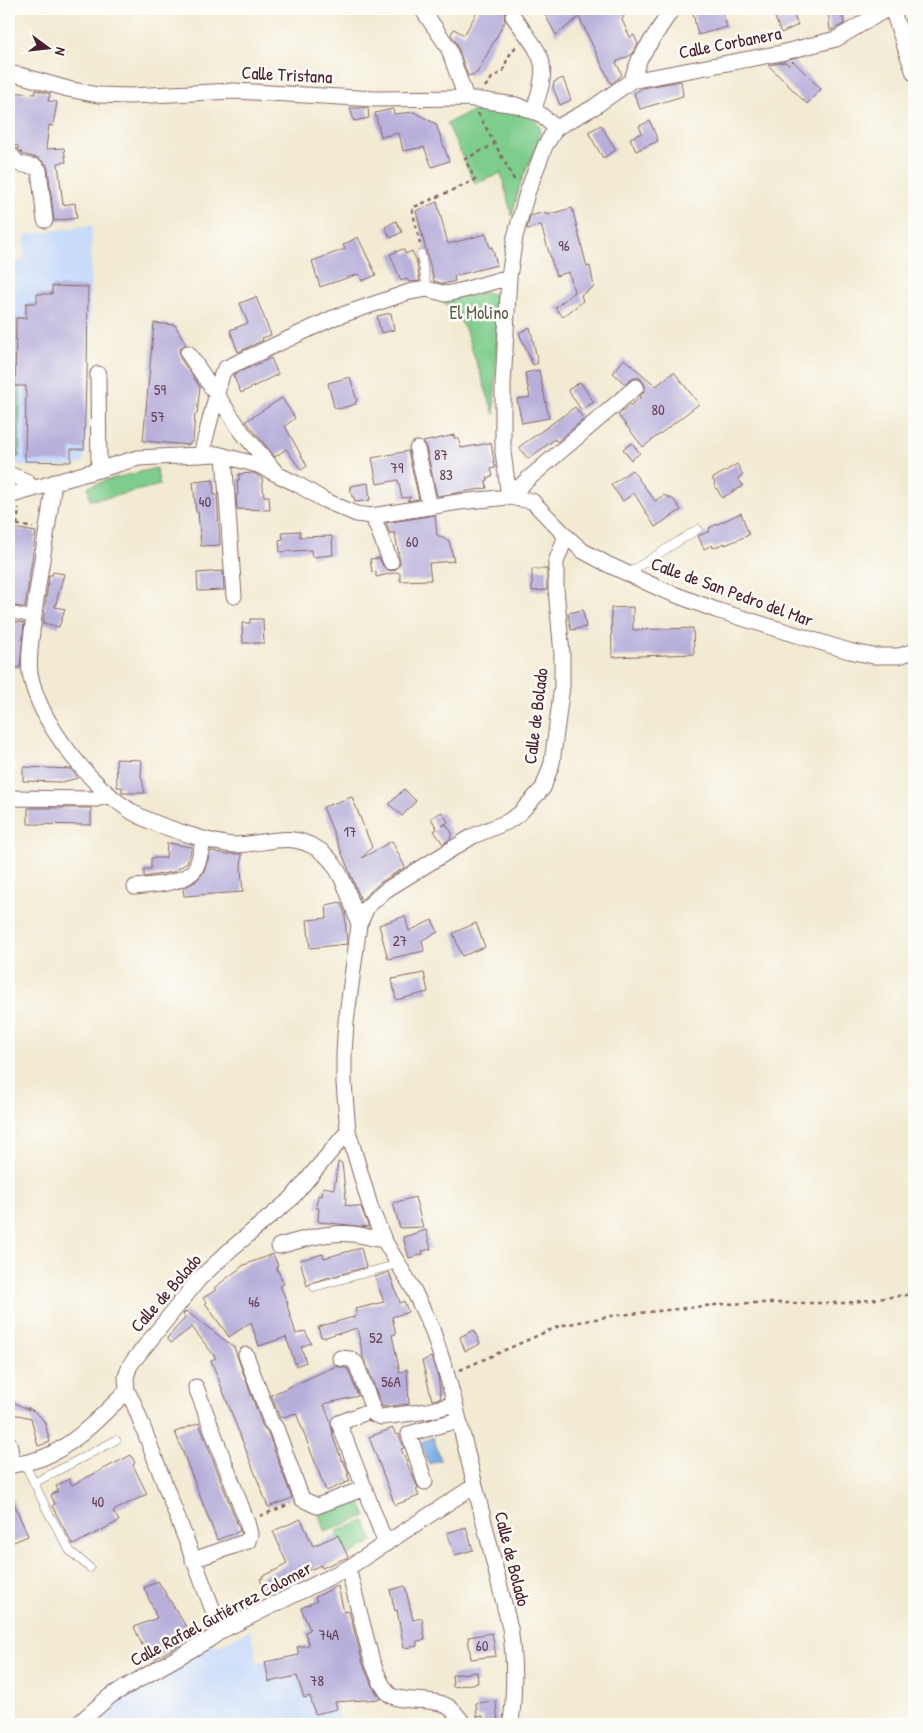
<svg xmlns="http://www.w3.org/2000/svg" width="923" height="1733" font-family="'Patrick Hand',sans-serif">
<rect width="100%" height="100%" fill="#fdfcf7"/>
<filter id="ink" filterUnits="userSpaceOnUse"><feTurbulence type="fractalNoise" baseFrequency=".02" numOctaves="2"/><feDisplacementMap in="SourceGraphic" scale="10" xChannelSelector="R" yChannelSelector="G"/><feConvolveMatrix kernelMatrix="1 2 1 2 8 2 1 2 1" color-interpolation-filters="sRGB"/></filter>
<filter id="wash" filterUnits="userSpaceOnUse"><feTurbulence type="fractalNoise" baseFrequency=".0096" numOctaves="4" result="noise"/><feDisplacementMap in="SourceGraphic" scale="20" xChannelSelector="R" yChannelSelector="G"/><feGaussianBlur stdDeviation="1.12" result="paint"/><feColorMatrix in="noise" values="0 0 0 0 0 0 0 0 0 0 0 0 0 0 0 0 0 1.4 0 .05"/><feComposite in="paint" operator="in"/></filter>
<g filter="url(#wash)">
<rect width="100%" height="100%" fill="#f2ead2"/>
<path fill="#c9dcf9" d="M92 225 86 451 82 463 71 466 30 467 9 463V258L14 264 23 260 25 235Z
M250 1630 258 1663 320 1649 341 1724H88L122 1698 212 1642 215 1647Z"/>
<path fill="#7ecd8d" stroke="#64765c" d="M487 109 508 111 534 118 540 128V133L538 143 520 184 512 216 501 173 475 184 447 123 470 112Z
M485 292 495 295 498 306 494 414 465 329 457 315 441 300Z
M9 386H20L19 457 9 456Z
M156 468 160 485 111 497 90 500 88 487 107 480Z
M359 1496 366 1516 325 1532 318 1512Z
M365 1521 373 1541 347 1556 337 1531Z"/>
<path fill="#78aee6" stroke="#616688" d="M433 1437 441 1460 429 1464 421 1442Z"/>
<g id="blocks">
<path fill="#b7aeda" d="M479 9H507L504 16 505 21 477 73 468 76 457 44 451 34 454 29 464 35Z
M542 9H627L622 20 630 37 634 35 638 44 631 55 616 62 622 75 611 84 579 17 556 35Z
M692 9H722L727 27 698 35Z
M781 9H791L798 25 781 33 773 12Z
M828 9H842L844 24 834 29 830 30Z
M793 61 821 89 807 104 768 65 785 62 789 65Z
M563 78 571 100 560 105 553 88 554 82Z
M681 81 683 96 640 109 634 93 643 88Z
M36 90 50 94 48 101 57 102 53 126 49 125 46 149 64 148 66 162 58 163 63 205 75 203 77 218 54 221 48 169 46 164 38 158 24 155 18 149V146L9 144V92L35 94Z
M350 108H368L369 118 354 121Z
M393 109 394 114 414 112 436 124 449 161 432 167 424 147 403 151 399 133 381 137 375 113Z
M650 121 658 141 636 151 630 138 642 133 639 126Z
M601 125 616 150 603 158 588 132Z
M437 202 448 244 486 234 490 248 492 247 497 265 454 276 455 281 444 284 434 281 416 211Z
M572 208 587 267 590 266 594 287 581 295 583 301 563 317 555 308 574 292 569 272 556 276 541 225 527 229 530 216 546 212V215Z
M396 221 402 232 391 238 385 227Z
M358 237 376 275 362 281 359 274 320 287 312 261 345 249 343 245Z
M403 249 406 254 412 251 416 259 420 281 409 282 407 279 401 281 390 254Z
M52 286 88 287 87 379H86L84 449H71V462L25 461 26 386H15L16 318H26V303H37V294H52Z
M256 297 271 335 262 338 263 340 238 352 230 330 248 323 240 303Z
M391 313 394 330 381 333 377 316Z
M154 323 175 325 186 344 179 349 180 358 200 387 197 414H195L193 441 188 445 143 441Z
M530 327 538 363 533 365 519 333Z
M271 358 278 374 241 393 233 375Z
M624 359 656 386 674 372 699 404 643 447 618 415 641 397 640 396 645 390V385L640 378H634L625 384 613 373Z
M539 370 549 418 522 423 517 399 530 397 525 373Z
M350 377 357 401 355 402 356 404 339 409 334 407 328 383Z
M580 382 594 402 581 410 568 390Z
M282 398 295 418 285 426 307 466 301 470 286 449 275 457 246 421Z
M575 407 584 419 557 442 555 439 528 459 519 447Z
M454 435V438H458L461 448 491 443 495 468 491 469 493 476 487 478 488 480 486 481 487 488 437 496 426 447 423 442Z
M632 443 640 453 631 460 623 449Z
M408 451 419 499 407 501 411 497 402 498 398 480 377 484 372 458Z
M737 464 743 475 738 478 743 486 722 498 714 484 715 483 712 479Z
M632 470 655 501 664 495 674 500 681 510 655 527 634 493 623 501 611 485Z
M253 473 262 478 264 496H269L270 510 237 509 236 495H238L237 480H239V474Z
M213 480 214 495H217L220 545 201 546 198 512H196L193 482Z
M368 483 370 500 355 502 354 497H352L350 486Z
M741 513 749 535 725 545V543L713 548 712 545 704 549 698 536 710 531 709 528Z
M435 515 437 535 449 541 454 561 429 563 431 580 400 581V574L398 572 376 577V571L372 572 370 559 379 558 383 566 390 571 395 570 400 563 395 533H390L386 523Z
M13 528 36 532 25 608 9 605V532L12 533Z
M300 531V537L332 536 333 555 312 557 311 550 280 552 279 540 283 539 282 532Z
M532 569H547V590L532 591Z
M223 571 224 590 198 591 197 573Z
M53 572 64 574 55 607 65 609 59 627 43 623 49 575H52Z
M633 607V630L693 628 694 654 612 657 611 608Z
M583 610 586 627 571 630 568 613Z
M250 619H263L264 643H243L242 623H250Z
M9 620 24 623 20 668 9 667Z
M116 759 142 760 141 775 145 793H122V787H117Z
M23 767 71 769 78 778 62 782 23 781Z
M404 789 416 801 402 816 389 804Z
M352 797 372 847 362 858 392 841 405 867 381 882 361 900 323 807Z
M28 808H91V825L28 824Z
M442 812 448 822 442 826 446 824 452 833 450 839 443 844 434 831 437 829 431 818Z
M167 843 192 847 187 863 173 872 144 877V869H151V858H166Z
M211 851 225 854H242L241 869 243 892 184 896 183 888 195 882 203 873Z
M341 902 345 914 347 944 310 948 307 920 327 918 326 905Z
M405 916 409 931 432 920 438 932 422 940 424 951 388 959 379 925Z
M476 923 485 947 462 956 453 933Z
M424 973 428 992 396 1000 392 979Z
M338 1162 342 1163 346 1199 345 1205 361 1207 369 1227 319 1222 318 1220 319 1208H316L318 1195 322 1196 323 1187 334 1189Z
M415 1197 423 1227 400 1228 393 1203Z
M426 1230 431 1249 422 1251 423 1254 409 1258 403 1237Z
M361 1248 366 1267 313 1282 307 1286 300 1260 323 1254 324 1258Z
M273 1254 278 1266 276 1267 284 1284 280 1286 288 1304 287 1305 296 1334 305 1331 311 1343 301 1347 306 1362 296 1366 286 1337 259 1346 251 1322 229 1337 205 1303 206 1302 203 1298 216 1290 214 1288 244 1265Z
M389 1272 400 1303 404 1301 408 1312 392 1317 396 1334 392 1335 400 1373 407 1369 409 1404 382 1407 365 1360 362 1356H363L357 1328 338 1334V1333L326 1337H321L318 1327 357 1316 355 1309 384 1302 375 1277Z
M186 1311 234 1347 262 1425 268 1433 292 1498 268 1507 211 1360 216 1358 192 1327 171 1343 167 1338 185 1318 183 1314Z
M474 1330 480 1344 465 1351 460 1337Z
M431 1357 438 1377 441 1398 432 1400 422 1361Z
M336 1366 348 1369 358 1396 324 1404 330 1421 333 1434H332L342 1461 343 1460 349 1474H347L350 1481 326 1491 296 1413 280 1418 271 1395Z
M9 1400 29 1410 28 1407 40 1416 45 1423 50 1442 38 1446 31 1418 9 1413Z
M199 1423 240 1531 217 1540 175 1432Z
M393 1428 396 1435 399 1434 400 1438 404 1448 401 1449 418 1488 416 1489 419 1496 395 1505 369 1437Z
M131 1455 135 1463 133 1465 147 1494 113 1511 119 1521 73 1545 52 1506 55 1504 51 1495 58 1491 56 1486 69 1479 72 1485Z
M9 1492 28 1536 9 1544Z
M301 1519 313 1546 338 1535 348 1557 322 1568 321 1565 290 1579 266 1595 260 1579 263 1578 262 1576 276 1570 287 1564 273 1531Z
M466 1527 473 1550 455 1555 447 1533Z
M158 1581 187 1628 180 1631 185 1642 154 1659 148 1645 143 1647 134 1627 157 1618 144 1588Z
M338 1586 344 1612 349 1611 363 1664 372 1686 381 1699 335 1702 337 1709 315 1714 310 1696 304 1698 297 1676 269 1682 265 1662 299 1655 297 1647 309 1645 305 1632 310 1630 301 1608 317 1601 315 1597Z
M405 1586 413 1620 422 1618 425 1640 417 1641V1646L404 1648 397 1610 395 1611 390 1590Z
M492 1633 496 1656 471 1659 468 1637Z
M477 1672 478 1683 453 1687 452 1675Z
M496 1701 498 1724H484L483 1716 477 1717 476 1703Z"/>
</g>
</g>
<g filter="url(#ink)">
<use href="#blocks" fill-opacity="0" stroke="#856665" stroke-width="1"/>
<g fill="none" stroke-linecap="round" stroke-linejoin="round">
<defs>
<path id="service" d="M421 254 427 289
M628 573 698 529
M314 1287 398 1264
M24 1462 48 1512 70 1551 90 1568
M34 1483 116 1440"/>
<path id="pedestrian" d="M9 612 33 617"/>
<path id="minor" d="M422 9 448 47 466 98
M892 9 914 73
M513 16C542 57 552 60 533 111
M9 74 19 75 68 89 98 95 130 96 234 91 375 99 466 98 516 105 540 114 556 128
M631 81 781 53 836 39 887 9
M9 153 19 164 36 167 39 170 45 220
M188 353 242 432 274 470
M98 374 99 470
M417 449 430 507
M201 455 222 374 226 368 333 318 409 292 427 289 446 294 464 290 509 277
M224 456 234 596
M9 474 26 481 33 488
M54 482C48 529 38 576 33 624 31 640 28 657 30 673 39 723 90 786 134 813 151 823 171 829 190 835 204 839 219 844 234 845 266 845 287 830 318 849 341 863 351 901 359 925
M9 496 138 458 217 454 258 465 297 484 324 500 356 514 372 516 459 502 509 497 532 501 566 536 583 551 607 564 663 590 716 610 849 651 873 656H899L914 651
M509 497 503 452V385L509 277 515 237 527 193 545 146 556 128 594 107 631 81 640 58 672 9
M509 497 528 479 636 387
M372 516C380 531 384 547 391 562
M9 798 96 799 110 795
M135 887C151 885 185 884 195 869 200 861 201 848 204 839
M279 1246C302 1240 328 1231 353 1234 363 1235 374 1239 384 1240
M246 1355 271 1422 276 1428 302 1499 317 1506 365 1488
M340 1358 350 1359 356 1363 375 1415 381 1417 428 1411 455 1404
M127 1391 134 1404 221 1631
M362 1414 339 1423 386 1544
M9 1443 13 1465
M9 1466C20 1463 32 1462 42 1458 75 1445 102 1415 127 1391L126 1377 130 1365 199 1279 231 1249 291 1199 348 1131
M425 1482 409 1434 458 1420
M193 1560 248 1541 250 1534 247 1522 196 1387
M348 1568 372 1661C376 1671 380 1684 388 1693 398 1704 429 1697 445 1705 453 1708 458 1717 464 1724
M78 1724 110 1696 210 1639 221 1631 348 1568 474 1486
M511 1724C515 1691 515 1661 510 1628L455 1404 447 1375 432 1329 412 1287 384 1240 371 1209 348 1131 344 1083V1054L346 1022 359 925 367 907 386 890 473 836 507 822 519 814 543 788 552 763 562 686V654L556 589V562L566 536"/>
</defs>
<use href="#service" stroke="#856665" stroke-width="9"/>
<use href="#pedestrian" stroke="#856665" stroke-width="13"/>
<use href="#minor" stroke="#856665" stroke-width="17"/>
<path stroke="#856665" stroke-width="2.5" stroke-dasharray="4 4" stroke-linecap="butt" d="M485 87 492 78 503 71 508 57 517 45
M478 113 516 183
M420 244 412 208 475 180 465 159 495 144
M9 523 33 528
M17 525 19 508
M460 1370 559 1326 611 1316 724 1304 754 1303H846L914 1294
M260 1516 290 1504"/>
<use href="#service" stroke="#fff" stroke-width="8"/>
<use href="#pedestrian" stroke="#fff" stroke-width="11"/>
<use href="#minor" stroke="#fff" stroke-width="15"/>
</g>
</g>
<g text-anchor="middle" stroke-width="5" stroke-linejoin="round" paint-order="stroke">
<g font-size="15" fill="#654357">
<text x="564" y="251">96</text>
<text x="160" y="395">59</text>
<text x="658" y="415">80</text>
<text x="158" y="422">57</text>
<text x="441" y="460">87</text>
<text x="397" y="473">79</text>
<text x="446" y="480">83</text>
<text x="205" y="507">40</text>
<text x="412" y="547">60</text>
<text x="350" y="837">17</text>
<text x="400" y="946">27</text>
<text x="254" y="1307">46</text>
<text x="376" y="1343">52</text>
<text x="391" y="1387">56A</text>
<text x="98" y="1507">40</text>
<text x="329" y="1640">74A</text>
<text x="482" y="1651">60</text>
<text x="317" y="1686">78</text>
</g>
<g font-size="18" fill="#4a1f2b" stroke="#fdfcf7">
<text transform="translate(730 43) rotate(-11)" y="6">Calle Corbanera</text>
<text transform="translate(287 75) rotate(3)" y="6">Calle Tristana</text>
<text transform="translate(732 592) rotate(20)" y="6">Calle de San Pedro del Mar</text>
<text transform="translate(536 716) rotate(-83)" y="6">Calle de Bolado</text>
<text transform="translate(166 1293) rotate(-49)" y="6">Calle de Bolado</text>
<text transform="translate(512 1559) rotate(76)" y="6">Calle de Bolado</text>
<text transform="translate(221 1614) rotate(-28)" y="6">Calle Rafael Gutiérrez Colomer</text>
</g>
<g font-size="18" fill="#5c5c4d" stroke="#fdfcf7">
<text x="479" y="319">El Molino</text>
</g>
</g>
<rect width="923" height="1733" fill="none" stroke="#fdfcf7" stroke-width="30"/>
<g transform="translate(48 48) rotate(105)" stroke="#fdfcf7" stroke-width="4" paint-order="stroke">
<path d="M0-4L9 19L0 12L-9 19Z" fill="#4a1f2b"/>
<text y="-8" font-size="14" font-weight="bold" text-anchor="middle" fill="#4a1f2b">N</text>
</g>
</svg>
